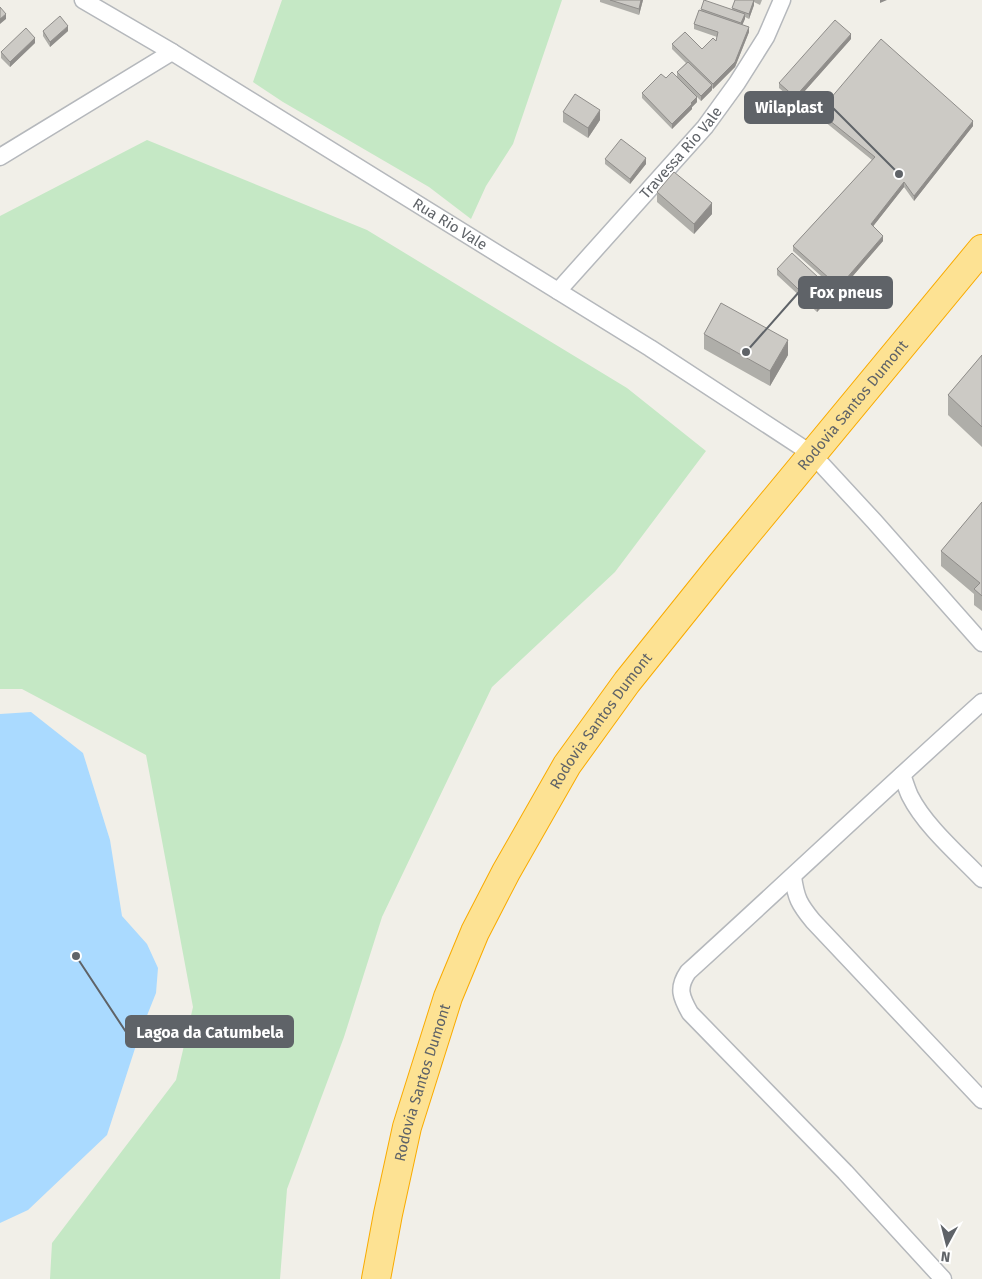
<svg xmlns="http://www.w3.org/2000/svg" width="982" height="1279" font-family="'Fira Sans',sans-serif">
<rect width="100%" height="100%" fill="#f1efe8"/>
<path fill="#c5e8c5" d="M282 0H562L513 144 486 186 471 219 429 187 283 102 253 82Z
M147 140 367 230 627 388 706 451 615 572 492 687 382 917 344 1037 287 1189 280 1279H50L52 1243 176 1080 193 1007 146 755 22 689H0V216Z"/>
<path fill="#aadaff" d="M31 712 83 753 110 840 122 916 147 944 158 968 156 993 140 1033 107 1135 28 1210 0 1223V714Z"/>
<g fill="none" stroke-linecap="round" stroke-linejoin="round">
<defs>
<g id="street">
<path id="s1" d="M83 0 172 52 650 348 812 454 874 521 982 643"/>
<path d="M0 157 172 52"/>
<path id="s2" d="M558 291 705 127 737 83 766 37 782 0"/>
<path d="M902 775C905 782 907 790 910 796 925 826 959 855 982 879"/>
<path d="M793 877C796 898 799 904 813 921L982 1100"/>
<path d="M943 1279 845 1172 690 1013C681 997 677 988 688 972 787 882 883 791 982 702"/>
</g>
<g id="highway">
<path id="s3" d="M376 1279 388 1214 407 1127 448 997 475 932 506 872 567 765 627 682 720 566 982 249"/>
</g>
</defs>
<use href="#street" stroke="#b5b8bc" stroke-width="19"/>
<use href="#highway" stroke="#f9ab00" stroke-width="30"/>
<use href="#street" stroke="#fff" stroke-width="16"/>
<use href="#highway" stroke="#fde293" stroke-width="28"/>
</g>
<path fill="#afaea9" d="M600 0H643L639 15 600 2Z
M735 0H762L760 5 754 2V5L749 19 745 17 742 25 749 32 735 67 713 89 712 88V90L701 101 697 97V102L692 107V109L672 129 642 98V93L677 77V72L686 63 672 49V44L702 49 716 41 717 37 694 29V24L701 9H732Z
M43 31H68L50 47 43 36Z
M851 39 795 102 779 88V83Z
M35 43 10 67 1 58V52Z
M563 112 600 120 588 138 563 122Z
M819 112 973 126 914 201 904 187 873 226 883 241 839 292 793 251V246L872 160 819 117Z
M605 159 646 164 630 184 605 164Z
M657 192 712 214 694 234 657 202Z
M777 269 832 296 817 312 777 275Z
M704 334 788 355 770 386 704 349Z
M982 355V447L948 415V395Z
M982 502V611L974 605V594L941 566V551Z"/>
<path fill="#8f8d8a" d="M641 0H643L639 15V9Z
M754 0V5L749 19V14Z
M880 0H887L880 3Z
M6 14V19L0 24V19Z
M745 14V19L741 28V23Z
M68 26V31L50 47V42Z
M749 27V32L735 67 713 89V84Z
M851 34V39L795 102V97Z
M35 38V43L10 67V62Z
M712 85V90L701 101V96Z
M697 97V102L692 107V109L672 129V124Z
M600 110V120L588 138V128Z
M973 121V126L914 201V196Z
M646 158V164L630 184V179Z
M904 182V187L871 229V224Z
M712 203V214L694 234V224Z
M883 236V241L839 292V287Z
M832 290V296L817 312V307Z
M788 340V355L770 386V371Z"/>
<path fill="#cccac5" stroke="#8f8d8a" d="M610 0H641L639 9Z
M704 0 745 14 741 23 701 9Z
M735 0H754L749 14 732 8Z
M0 7 6 14 0 19Z
M699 10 749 27 735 62 713 84 672 44 685 32 702 49 713 38 716 41 718 32 694 24Z
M60 16 68 26 50 42 43 31Z
M835 20 851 34 795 97 779 83Z
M26 28 35 38 10 62 1 52Z
M881 39 973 121 914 196 904 182 871 224 883 236 839 287 793 246 875 157 819 112Z
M688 62 712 85 701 96 677 72Z
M672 72 697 97 691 103 692 104 672 124 642 93 661 74 666 78Z
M575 94 600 110 588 128 563 112Z
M621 139 646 158 630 179 605 159Z
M674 172 712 203 694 224 657 192Z
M792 253 832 290 817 307 777 269Z
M721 303 788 340 770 371 704 334Z
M982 355V427L948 395Z
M982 502V596L974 589 980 583 941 551Z"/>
<g text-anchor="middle" stroke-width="4" stroke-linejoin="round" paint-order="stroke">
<g font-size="15" fill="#5f6368" stroke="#fff">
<text dy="5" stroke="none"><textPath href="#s2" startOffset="185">Travessa Rio Vale</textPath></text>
<text dy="5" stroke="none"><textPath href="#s1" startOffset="430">Rua Rio Vale</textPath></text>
<text dy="5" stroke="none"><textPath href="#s3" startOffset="1012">Rodovia Santos Dumont</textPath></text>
<text dy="5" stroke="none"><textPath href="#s3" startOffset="608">Rodovia Santos Dumont</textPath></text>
<text dy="5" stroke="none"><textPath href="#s3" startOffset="202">Rodovia Santos Dumont</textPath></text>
</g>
</g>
<path fill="none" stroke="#5f6368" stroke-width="2" d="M899 174L833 108M746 352L799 292M76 956L126 1032"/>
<g fill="#5f6368" stroke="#fff" stroke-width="2">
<circle cx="899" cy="174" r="5"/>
<circle cx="746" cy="352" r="5"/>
<circle cx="76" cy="956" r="5"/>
</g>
<g fill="#5f6368" stroke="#5f6368" stroke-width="2">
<rect x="745" y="92" width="88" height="31" rx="5"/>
<rect x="799" y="277" width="93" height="31" rx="5"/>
<rect x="126" y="1016" width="167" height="31" rx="5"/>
</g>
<g font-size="16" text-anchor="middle" font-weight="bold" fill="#fff">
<text x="789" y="113">Wilaplast</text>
<text x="846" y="298">Fox pneus</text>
<text x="210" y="1038">Lagoa da Catumbela</text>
</g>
<g transform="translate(947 1244) rotate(187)" stroke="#ffffff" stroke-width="4" paint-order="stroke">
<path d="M0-4L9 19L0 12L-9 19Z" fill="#5f6368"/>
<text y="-8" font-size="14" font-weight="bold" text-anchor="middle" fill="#5f6368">N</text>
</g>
</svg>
